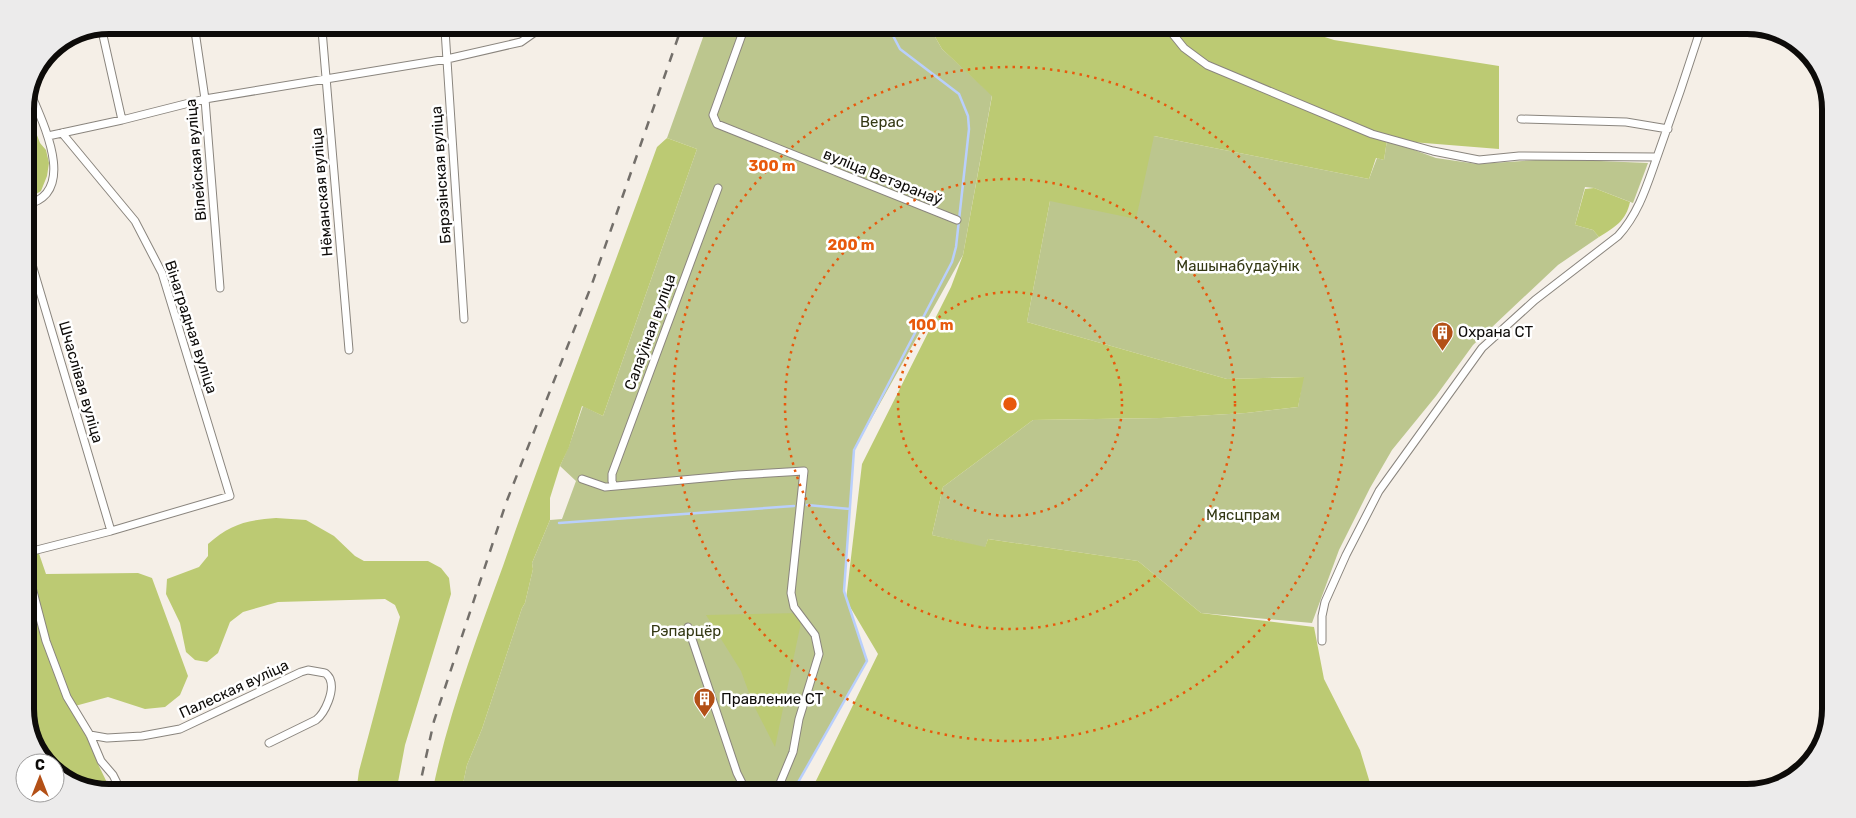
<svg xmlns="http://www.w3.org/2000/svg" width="1856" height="818" font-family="Rubik,sans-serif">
<rect width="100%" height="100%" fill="#f5efe7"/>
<path fill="#bcc68e" d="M930 28 942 49 992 95 963 255 854 450 844 591 867 661 792 793H461L467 765 482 729 522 608 525 603 533 569 532 563 550 520 562 519 576 481 560 466 569 446 583 406 603 416 697 149 667 138 706 29Z
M1154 136 1369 179 1377 158 1384 160 1387 140 1436 158 1477 164 1552 159 1648 163 1633 203 1594 188 1585 187 1575 225 1593 230 1599 237 1558 265 1473 345 1436 396 1392 450 1370 488 1339 550 1312 623 1201 613 1138 561 988 539 985 548 932 535 943 487 1033 420 1161 418 1246 413 1298 407 1303 377 1227 379 1027 322 1050 201Z"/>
<path fill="#bcca73" d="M1294 27 1334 40 1499 66V149L1387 140 1384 160 1376 158 1369 179 1154 136 1136 219 1050 201 1027 322 1227 379 1304 377 1298 407 1246 413 1161 418 1033 420 943 487 932 535 985 547 988 539 1138 561 1201 613 1314 627 1324 679 1360 750 1373 793H810L878 654 846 600 862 464 951 287 963 255 992 96 942 49 930 28Z
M25 104 40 143 46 150 49 163 47 176 41 191 25 201Z
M667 138 697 149 603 416 582 406 569 447 560 466 550 498V520L532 563 533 569 525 603 522 608 482 729 467 765 461 793H432C448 715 476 640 503 566 552 425 607 287 657 147Z
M1594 188 1630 202C1626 221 1615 227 1599 237L1593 230 1575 225 1585 189Z
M25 513 46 574 138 573 152 578 188 676 180 695 165 707 145 709 108 697 75 706 90 735 98 764 112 793 76 787 55 770V763H46L42 760 25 715Z
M276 518 306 520 334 536 355 556 364 561H428L441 568 449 578 451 594 405 745 396 793H356L359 771 400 617 395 605 385 599 278 602 243 612 230 622 218 653 207 662 195 660 186 652 180 623 166 594 167 579 199 567 208 556V544C230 524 247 520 276 518Z
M803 613 775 747 753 704 741 671 706 615Z"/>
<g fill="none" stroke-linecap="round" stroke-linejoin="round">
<path stroke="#b9cffc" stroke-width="2.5" d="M807 505 850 509
M559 523 794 506
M792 793 867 661 844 591 854 450 952 262 956 247 969 129 968 116 959 94 900 49 889 28"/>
<defs>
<path id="minor" d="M1167 27 1184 48 1207 65 1372 134 1433 151 1479 160 1519 156 1657 157
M744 29 713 115 717 124 957 220
M322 30 349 350
M445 30 464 319
M102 31 122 120
M195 31 205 99 220 288
M1521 119 1626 122 1668 129
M48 136 122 120 205 99 447 59 521 42 538 30
M25 205C79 194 43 123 30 92
M25 241 111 531
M582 479 605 487 738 475 804 471 791 593 794 607 815 635 819 654 799 719 793 752 776 793
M614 486 612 481V474L718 188
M25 553 111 531 230 496 162 273 135 221 62 133
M25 561 46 641 67 697 90 735 101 761 113 775 122 793
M688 627 737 773 747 793
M1322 641V616L1325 602 1346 555 1379 491 1482 348 1535 300 1618 236C1639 213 1647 185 1657 157 1673 113 1688 69 1702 25
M90 735 107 738 142 736 180 729 301 672 308 670 325 673C326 673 330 678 330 679 335 691 325 713 316 720L269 743"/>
</defs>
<use href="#minor" stroke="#8a857e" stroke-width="9"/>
<use href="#minor" stroke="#fff" stroke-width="7"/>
<path stroke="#736f6a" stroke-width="2.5" stroke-dasharray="9 9" stroke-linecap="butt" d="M418 793 434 721 506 503 592 284 681 29"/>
</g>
<g fill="none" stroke="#e8590c" stroke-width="2.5" stroke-dasharray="2.5 5">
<circle cx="1010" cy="404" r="112"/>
<circle cx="1010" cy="404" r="225"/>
<circle cx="1010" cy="404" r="337"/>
</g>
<defs>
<symbol id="building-pin" viewBox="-11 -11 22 30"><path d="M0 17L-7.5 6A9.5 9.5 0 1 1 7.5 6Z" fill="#b35017" stroke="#fff"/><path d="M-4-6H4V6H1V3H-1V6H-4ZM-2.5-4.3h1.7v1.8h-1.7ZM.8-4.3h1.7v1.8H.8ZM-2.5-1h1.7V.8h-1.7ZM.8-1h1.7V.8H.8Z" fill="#fff"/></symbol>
</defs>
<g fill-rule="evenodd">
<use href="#building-pin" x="1430" y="320" width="25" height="34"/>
<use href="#building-pin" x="692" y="686" width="25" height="34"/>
</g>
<g text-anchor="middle" stroke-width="5" stroke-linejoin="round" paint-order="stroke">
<g font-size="15" fill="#333813" stroke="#fff">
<text x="882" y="127">Верас</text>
<text x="1238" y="271">Машынабудаўнік</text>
<text x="1243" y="520">Мясцпрам</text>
<text x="686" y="636">Рэпарцёр</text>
</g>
<g font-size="15" fill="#0d0b09" stroke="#fff">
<text transform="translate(196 160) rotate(-95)" y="5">Вілейская вуліца</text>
<text transform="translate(441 175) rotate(-94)" y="5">Бярэзінская вуліца</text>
<text transform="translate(883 177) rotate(22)" y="5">вуліца Ветэранаў</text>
<text transform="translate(322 192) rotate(-95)" y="5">Нёманская вуліца</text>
<text transform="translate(191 327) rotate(72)" y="5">Вінаградная вуліца</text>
<text transform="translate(650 332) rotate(-70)" y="5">Салаўіная вуліца</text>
<text transform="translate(81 382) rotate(74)" y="5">Шчаслівая вуліца</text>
<text transform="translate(234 689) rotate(-25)" y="5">Палеская вуліца</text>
</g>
<g font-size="15" fill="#0d0b09" stroke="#fff" text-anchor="start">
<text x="1458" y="337">Охрана СТ</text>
<text x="721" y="704">Правление СТ</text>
</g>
</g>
<path d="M0 0H1856V818H0ZM109 34H1747A75 75 0 0 1 1822 109V709A75 75 0 0 1 1747 784H109A75 75 0 0 1 34 709V109A75 75 0 0 1 109 34Z" fill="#ecebeb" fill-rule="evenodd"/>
<path fill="none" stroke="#0d0b09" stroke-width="6" d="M109 34H1747A75 75 0 0 1 1822 109V709A75 75 0 0 1 1747 784H109A75 75 0 0 1 34 709V109A75 75 0 0 1 109 34Z"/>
<circle cx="1010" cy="404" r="8" fill="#e8590c" stroke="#fff" stroke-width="2.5"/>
<g font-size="15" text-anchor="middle" font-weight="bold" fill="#e8590c" stroke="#fff" stroke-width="5" stroke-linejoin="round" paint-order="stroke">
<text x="772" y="171">300 m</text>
<text x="851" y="250">200 m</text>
<text x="931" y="330">100 m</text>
</g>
<g transform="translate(40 778)"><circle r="24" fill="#ffffff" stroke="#9e9d9d"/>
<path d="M0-4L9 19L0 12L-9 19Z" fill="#b35017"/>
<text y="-8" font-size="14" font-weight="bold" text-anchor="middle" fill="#0d0b09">С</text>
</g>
</svg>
